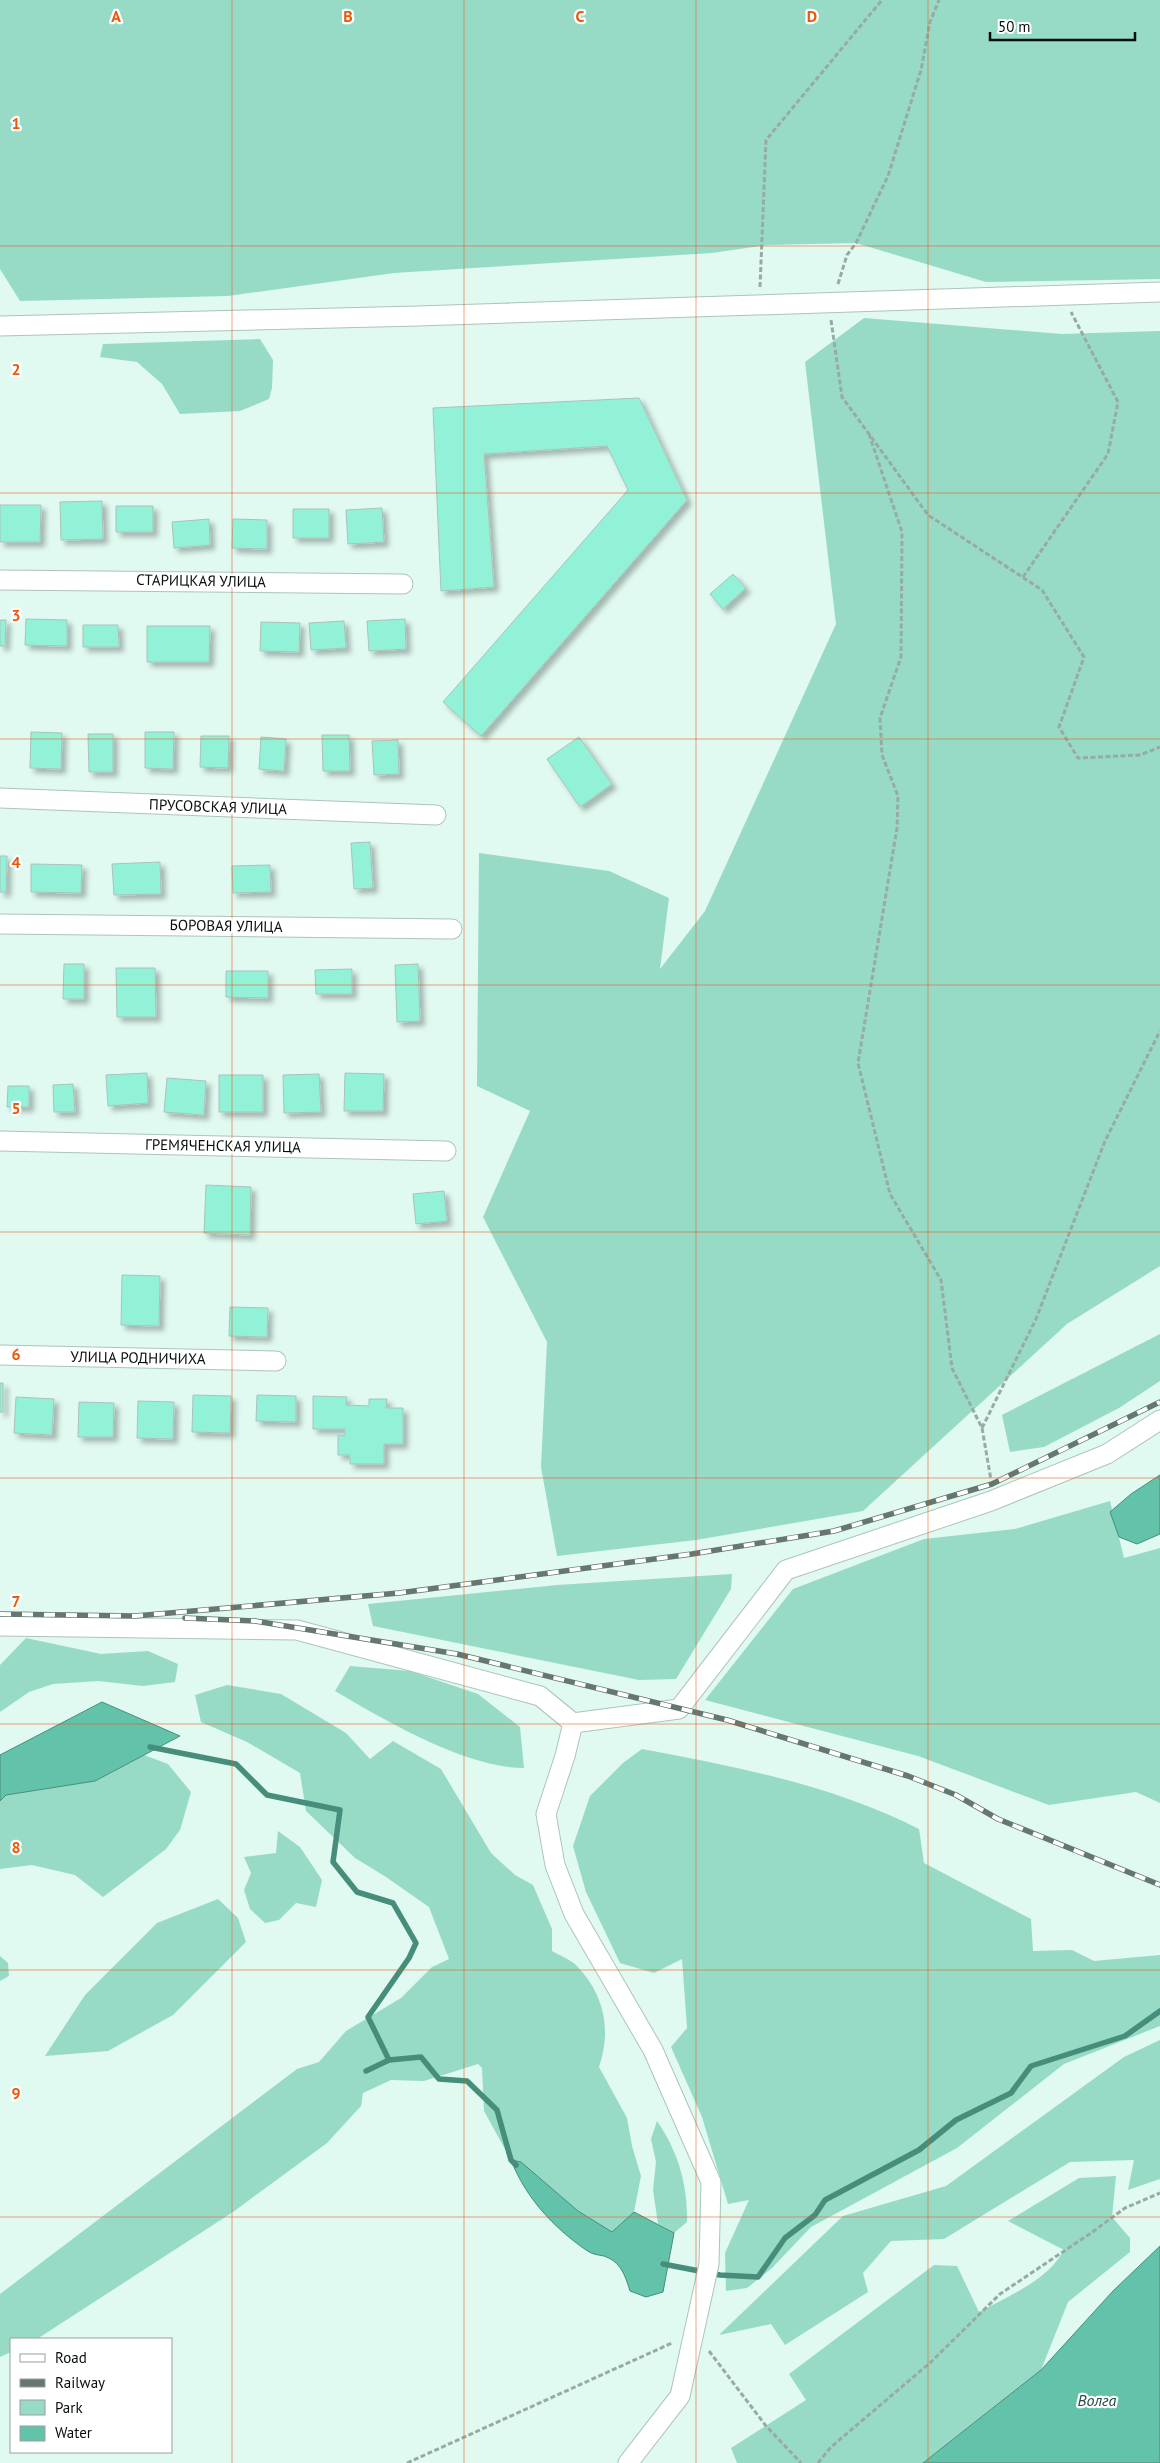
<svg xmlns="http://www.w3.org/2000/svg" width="1160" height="2463" font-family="'PT Sans',sans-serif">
<defs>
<filter id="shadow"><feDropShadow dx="4.5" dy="4.5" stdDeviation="2.5" flood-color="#0004"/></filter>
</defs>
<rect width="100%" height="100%" fill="#e0f9f1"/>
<path fill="#97dbc7" d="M0 0H1160V279L986 282 856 243 767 245 712 253 394 273 228 296 20 301 0 269Z
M864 318 1062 334 1160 331V1266L1067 1324 863 1511 696 1540 557 1556 541 1467 547 1342 483 1217 530 1111 477 1086 479 853 609 871 669 898 660 969 705 911 836 624 805 362Z
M260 339 273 360 272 388 269 399 240 411 180 414 162 384 137 362 100 357 103 344Z
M1160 1334V1381L1119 1408 1044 1447 1010 1452 1002 1415Z
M1110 1501 1124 1558 1160 1548V1803L1136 1792 1049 1805 918 1756 705 1700 793 1589 924 1539 1015 1529Z
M732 1574 731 1589 676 1679 639 1680 373 1626 368 1604 557 1585Z
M26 1638 101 1654 148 1651 178 1664 175 1682 143 1686 98 1681 53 1684 29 1692 0 1712V1665Z
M350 1666 410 1671 478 1694 520 1727 524 1768C466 1768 386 1721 335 1691Z
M227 1685 281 1694 346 1733 370 1759 393 1741 441 1769 491 1853 515 1875 533 1885 552 1929V1951C559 1955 569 1959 575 1964 604 1993 612 2029 599 2067L627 2118 632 2146 641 2176 634 2212 612 2232 578 2211 521 2162 511 2160 484 2111 482 2068 478 2064 424 2081 391 2080 363 2093 361 2106 327 2143 233 2212 37 2339H11V2352L0 2357V2294L297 2069 319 2062 346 2031 401 1998 432 1967 449 1959 429 1907 386 1877 355 1858 306 1811 300 1773 247 1742 201 1722 195 1695Z
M642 1749C737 1767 833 1785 919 1829L924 1863 1031 1919 1033 1951 1072 1950 1094 1961 1160 1955V2026L1064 2064 957 2148 811 2227 772 2268 747 2288 726 2291 725 2253 749 2200 728 2204 702 2117 671 2047 687 2028 682 1959 654 1973 620 1963 586 1892 573 1846 590 1796 623 1763Z
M144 1755 168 1764 191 1792 180 1830 166 1849 103 1897 75 1875 32 1865 0 1869V1801L6 1795 95 1781Z
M278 1831 300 1847 322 1880 316 1907 296 1903 279 1920 265 1923 250 1909 244 1890 251 1873 244 1857 276 1853Z
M218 1899 238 1918 246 1942 173 2015 108 2051 45 2056 85 1995 157 1923Z
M0 1956 8 1963 9 1976 0 1981Z
M1160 2040V2179L1128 2190 1134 2160 1070 2162 944 2239 891 2241 863 2273 868 2292 785 2345 771 2324 719 2335 843 2216 946 2186 1124 2057Z
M657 2121C678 2151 688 2185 687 2222L674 2233 658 2224 653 2190 656 2162 651 2139Z
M1116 2176 1112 2217 1130 2238V2252L1068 2302 1041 2370 923 2463H737L731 2448 806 2400 789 2374 934 2265 957 2266 979 2312C1010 2295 1047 2281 1064 2250L1008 2221 1079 2178Z"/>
<path fill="#63c3aa" stroke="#478d7b" d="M1160 1475V1534L1137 1544 1119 1537 1110 1512 1131 1494Z
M102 1702 180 1736 95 1781 6 1795 0 1801V1755Z
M511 2160 521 2162 578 2211 612 2232 634 2212 674 2233 663 2292 646 2297 630 2291C625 2275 621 2262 604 2256 598 2255 591 2254 586 2250 553 2227 526 2198 511 2160Z
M1160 2246V2463H923L1041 2370 1113 2291Z"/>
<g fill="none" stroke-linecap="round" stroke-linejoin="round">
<path stroke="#478d7b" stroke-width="5.5" d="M150 1747 236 1764 267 1795 340 1810 333 1862 357 1892 393 1903 416 1943 409 1958 368 2017 389 2060 421 2057 439 2079 467 2081 497 2110 511 2160 516 2165
M366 2071 389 2060
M663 2264 720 2275 758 2277 785 2238 815 2215 825 2200 919 2150 956 2120 1011 2093 1031 2066 1125 2036 1160 2011"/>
</g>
<path fill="#92f2d8" stroke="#aac2bb" filter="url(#shadow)" d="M639 398 687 500 481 736 443 702 628 490 607 446 484 454 494 587 441 591 433 408Z
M102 501 103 539 61 540 60 502Z
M0 505H41L40 542H0Z
M116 506H153V532H116Z
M382 508 384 542 348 544 346 510Z
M293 509H329V538H293Z
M209 519 210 545 174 548 172 522Z
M233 519 267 520V549L232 548Z
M733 574 746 588 723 609 710 594Z
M26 619 67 620V646L25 645Z
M405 619 406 649 369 651 367 621Z
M0 620H6L5 646H0Z
M344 621 346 648 311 650 309 623Z
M261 622 300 623 299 652 260 651Z
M83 625H118L119 647H83Z
M147 626H210L209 662H147Z
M31 732 62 733 61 769 30 768Z
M145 732H174L173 769 145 768Z
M88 734H113V772H89Z
M322 735H349L350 771H323Z
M201 736H229L228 768 200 767Z
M261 737 286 739 284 771 259 769Z
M579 737 612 784 580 807 547 759Z
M398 740 399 774 374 775 372 741Z
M370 842 373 888 354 889 351 843Z
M0 856H7L6 892H0Z
M160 862 161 894 114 895 112 864Z
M31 864 82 865 81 893 31 892Z
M270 865 271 892 233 893 232 866Z
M64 964H84V999H63Z
M418 964 420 1021 397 1022 395 965Z
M116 968H155L156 1017H117Z
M352 969V994H316L315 970Z
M226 971H268V998L226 997Z
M147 1073 148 1103 108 1106 106 1075Z
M345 1073 384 1074 383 1111H344Z
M319 1074 321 1112 284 1113 283 1075Z
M219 1075H263V1112H219Z
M167 1078 206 1081 204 1115 164 1112Z
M73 1084 75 1112H54L53 1085Z
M8 1086H29V1107H7Z
M206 1185 251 1187 250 1235 204 1233Z
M444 1191 447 1221 416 1224 413 1194Z
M122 1275 160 1276 159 1326 121 1325Z
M230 1307 268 1308 267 1337 229 1336Z
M0 1383H3V1412H0Z
M193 1395 231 1396 230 1433 192 1432Z
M257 1395 296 1396V1422L256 1421Z
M313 1396 347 1397 346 1405 369 1406V1399H387L386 1408H403V1444H384V1464H350V1455H338V1435L345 1436V1429H313Z
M16 1397 54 1399 52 1435 14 1433Z
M138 1401 174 1402 173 1439 137 1438Z
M79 1402 114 1403 113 1437H78Z"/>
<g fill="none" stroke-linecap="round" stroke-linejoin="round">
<defs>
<path id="minor" d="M0 326 418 316 1160 292
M0 580 403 584
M0 798 436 815
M0 924 452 929
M0 1141 446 1151
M0 1355 276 1361
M0 1626 297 1630 540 1696 573 1723 679 1709 786 1570 991 1501 1107 1454 1160 1420
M573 1723 565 1756 546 1814 555 1865 574 1914 653 2050 711 2182 709 2264 680 2396 628 2463"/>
</defs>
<use href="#minor" stroke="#acc4bc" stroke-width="21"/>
<path stroke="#97aba4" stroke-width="3" stroke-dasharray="5 2.5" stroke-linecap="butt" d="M838 284 847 255 856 243 888 176 921 70 930 22 939 0
M760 287 766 140 882 0
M831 320 842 397 928 515 1042 590 1084 657 1059 727 1078 758 1140 755 1160 747
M869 434 902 532 901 657 880 718 882 755 898 796 897 828 858 1063 890 1194 941 1280 952 1368 982 1428 991 1480
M1023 577 1108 454 1118 402 1071 312
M982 1428 1036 1319 1105 1141 1160 1031
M709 2351 766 2426 801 2463
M407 2463 672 2343
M818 2463 831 2447 931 2362 1000 2294 1091 2233 1125 2208 1160 2193"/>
<use href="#minor" stroke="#fff" stroke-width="19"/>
<defs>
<path id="rail" d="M0 1614 135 1616 399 1593 692 1554 834 1531 992 1484 1160 1402
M185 1618 255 1621 457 1654 727 1720 908 1776 956 1795 998 1819 1160 1885"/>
</defs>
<use href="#rail" stroke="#667671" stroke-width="5.5"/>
<use href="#rail" stroke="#fff" stroke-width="4" stroke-dasharray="11" stroke-linecap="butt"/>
</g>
<path fill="none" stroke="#e8590c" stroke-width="1" stroke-opacity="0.55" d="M232 0V2463M464 0V2463M696 0V2463M928 0V2463M0 246H1160M0 493H1160M0 739H1160M0 985H1160M0 1232H1160M0 1478H1160M0 1724H1160M0 1970H1160M0 2217H1160"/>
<g text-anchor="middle" stroke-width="4.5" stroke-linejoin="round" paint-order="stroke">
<g font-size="15" fill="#070f0c" stroke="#fff">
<text transform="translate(201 581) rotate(1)" y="5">СТАРИЦКАЯ УЛИЦА</text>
<text transform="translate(218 807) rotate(2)" y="5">ПРУСОВСКАЯ УЛИЦА</text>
<text transform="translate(226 926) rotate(1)" y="5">БОРОВАЯ УЛИЦА</text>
<text transform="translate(223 1146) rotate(1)" y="5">ГРЕМЯЧЕНСКАЯ УЛИЦА</text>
<text transform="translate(138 1358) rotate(1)" y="5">УЛИЦА РОДНИЧИХА</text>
</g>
<g font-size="16" font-style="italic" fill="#224d42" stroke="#fff">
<text x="1097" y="2406">Волга</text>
</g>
</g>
<g font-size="16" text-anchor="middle" font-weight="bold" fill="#e8590c" stroke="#fff" stroke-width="4.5" stroke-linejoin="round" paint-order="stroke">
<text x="116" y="22">A</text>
<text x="348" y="22">B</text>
<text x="580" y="22">C</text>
<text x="812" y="22">D</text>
<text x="16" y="129">1</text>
<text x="16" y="375">2</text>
<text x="16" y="621">3</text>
<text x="16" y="868">4</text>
<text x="16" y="1114">5</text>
<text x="16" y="1360">6</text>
<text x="16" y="1607">7</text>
<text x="16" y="1853">8</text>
<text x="16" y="2099">9</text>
</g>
<rect x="10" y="2338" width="162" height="115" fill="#ffffff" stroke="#9c9f9e"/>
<rect x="20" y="2354" width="25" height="8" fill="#ffffff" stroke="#9c9f9e"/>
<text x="55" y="2363" font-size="15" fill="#070f0c">Road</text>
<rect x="20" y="2379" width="25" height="8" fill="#667671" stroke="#9c9f9e"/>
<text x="55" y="2388" font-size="15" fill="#070f0c">Railway</text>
<rect x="20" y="2400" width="25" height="15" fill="#97dbc7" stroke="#9c9f9e"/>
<text x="55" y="2413" font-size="15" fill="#070f0c">Park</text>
<rect x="20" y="2426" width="25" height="15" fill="#63c3aa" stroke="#9c9f9e"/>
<text x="55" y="2438" font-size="15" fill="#070f0c">Water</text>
<path d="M990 32v8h145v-8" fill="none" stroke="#070f0c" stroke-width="2.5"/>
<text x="998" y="32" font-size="15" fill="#070f0c" stroke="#ffffff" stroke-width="4" paint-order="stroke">50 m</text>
</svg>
